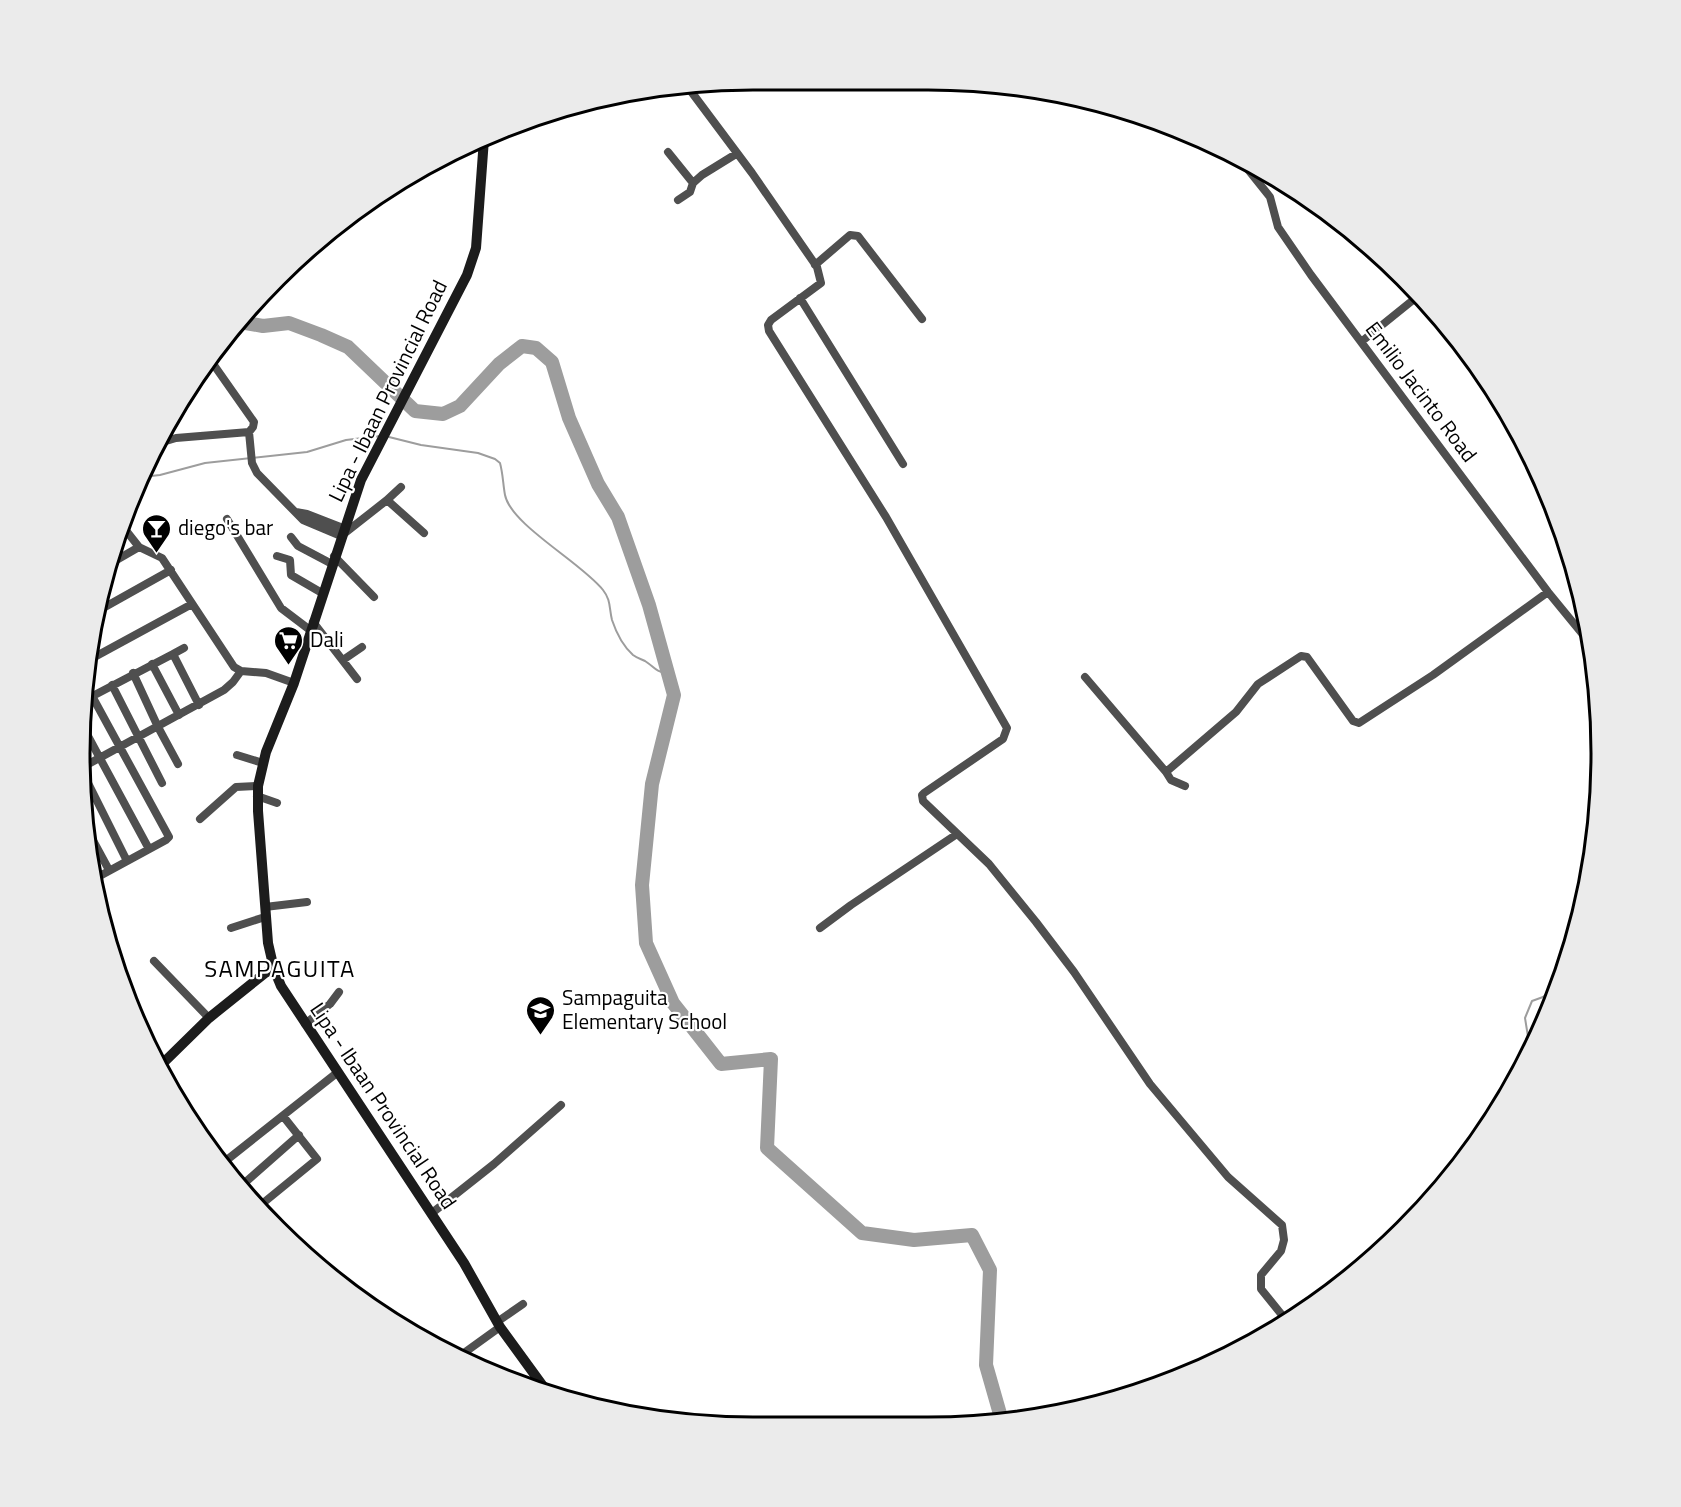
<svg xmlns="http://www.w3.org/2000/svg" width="1681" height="1507" font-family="'Titillium Web',sans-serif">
<rect width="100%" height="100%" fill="#fff"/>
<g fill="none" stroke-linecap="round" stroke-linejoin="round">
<path stroke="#9d9d9d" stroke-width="2" d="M389 437 421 445 478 453 495 459 500 463C503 474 503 484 505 495 511 525 582 563 603 590 611 600 609 608 612 620 616 632 623 646 633 655 637 658 641 659 645 661 657 669 653 670 668 674
M142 477 160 475 205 463 307 452 346 440 380 436
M1530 1049 1525 1018 1532 1001 1543 997 1559 984"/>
<path stroke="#9d9d9d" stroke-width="14" d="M240 322 263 326 289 323 321 335 348 347 415 411 443 414 460 406 499 364 522 346 536 348 552 362 569 418 598 484 618 517 649 605 674 695 652 784 642 885 646 943 673 1003 721 1064 771 1059 767 1148 862 1233 914 1240 972 1235 990 1270 986 1365 1002 1421"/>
<path stroke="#4f4f4f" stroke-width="8" d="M687 86 752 173 817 267 821 283 771 320 768 325 769 331 886 517 1007 728 1003 739 924 793 922 795 923 801 989 864 1036 922 1074 972 1150 1084 1228 1177 1282 1225 1284 1240 1281 1251 1261 1275V1289L1286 1320
M668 152 693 183
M1238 157 1270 197 1278 227 1311 275 1548 592 1589 642
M678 200 690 192 693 183 702 175 736 154
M815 265 850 235 858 236 922 319
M800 298 903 464
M1361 342 1418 296
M249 432 252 463 257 473 303 520 341 536 387 500 424 533
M156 444 176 438 249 432 253 427 254 422 209 358
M387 500 401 487
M296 512 307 514 343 528
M227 519 281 608 310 630
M124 528 139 547 162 558 234 667 241 671 266 673 294 683
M291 537 298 546 332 564
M277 556 290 560 291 575 322 593
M334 556 374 597
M113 562 139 547
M96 612 171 570
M313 622 357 679
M173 654 184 648
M89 660 192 604
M343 660 362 647
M152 664 179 715
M133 673 158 727 178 764
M1085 677 1166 772 1236 712 1258 684 1301 656 1307 657 1353 721 1359 723 1433 675 1548 592
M112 685 162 783
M92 696 169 837 166 840 96 878
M85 700 173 654 199 705
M82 725 149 849
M237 755 263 763
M81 768 224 690 233 682 241 671
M82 771 127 861
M1166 772 1171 780 1185 786
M257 796 277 803
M200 819 236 787 258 786
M90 835 109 870
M265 907 307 902
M231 928 265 917
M820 928 851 905 957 834
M154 961 209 1018
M305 1024 330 1004 339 992
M223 1163 338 1072
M240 1187 299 1135
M257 1208 317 1159 283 1116
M432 1213 494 1164 561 1105
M497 1322 523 1304
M457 1358 500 1327"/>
<path stroke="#1c1c1c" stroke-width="10" d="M484 139 476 248 467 275 361 480 294 683 266 752 258 786V811L268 943 274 969 281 986 464 1263 500 1327 548 1393
M159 1067 209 1018 265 973 274 969"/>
</g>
<defs>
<symbol id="bar-pin" viewBox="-11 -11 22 30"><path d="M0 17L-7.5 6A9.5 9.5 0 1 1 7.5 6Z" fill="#000" stroke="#fff"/><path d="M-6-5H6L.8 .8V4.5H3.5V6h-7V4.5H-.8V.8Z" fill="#fff"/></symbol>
<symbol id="supermarket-pin" viewBox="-11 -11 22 30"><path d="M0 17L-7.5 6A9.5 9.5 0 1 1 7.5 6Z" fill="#000" stroke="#fff"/><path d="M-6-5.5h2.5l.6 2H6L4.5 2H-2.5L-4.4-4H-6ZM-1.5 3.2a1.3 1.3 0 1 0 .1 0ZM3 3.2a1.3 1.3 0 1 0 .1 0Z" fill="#fff"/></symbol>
<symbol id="school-pin" viewBox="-11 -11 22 30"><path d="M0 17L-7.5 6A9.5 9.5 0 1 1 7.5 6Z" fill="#000" stroke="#fff"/><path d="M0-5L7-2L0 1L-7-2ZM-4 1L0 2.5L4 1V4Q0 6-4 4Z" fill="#fff"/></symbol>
</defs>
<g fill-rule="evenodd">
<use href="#bar-pin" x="140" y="512" width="33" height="45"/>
<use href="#supermarket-pin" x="272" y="624" width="33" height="45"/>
<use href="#school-pin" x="524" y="994" width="33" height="45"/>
</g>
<g text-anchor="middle" stroke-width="4.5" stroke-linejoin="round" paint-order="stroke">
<g font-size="21" fill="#000" stroke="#fff">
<text transform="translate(388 391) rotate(-64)" y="7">Lipa - Ibaan Provincial Road</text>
<text transform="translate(1421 392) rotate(53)" y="7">Emilio Jacinto Road</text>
<text transform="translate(383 1106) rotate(56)" y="7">Lipa - Ibaan Provincial Road</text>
</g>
<g font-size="21" fill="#000" stroke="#fff" text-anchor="start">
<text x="178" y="535">diego's bar</text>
<text x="310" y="647">Dali</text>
<text x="562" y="1005">Sampaguita<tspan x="562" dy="24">Elementary School</tspan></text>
</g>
<g font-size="24" letter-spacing="1.5" fill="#000" stroke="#fff">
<text x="280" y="977">SAMPAGUITA</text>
</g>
</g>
<path d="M0 0H1681V1507H0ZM753 90H928A663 663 0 0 1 1591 753V754A663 663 0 0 1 928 1417H753A663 663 0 0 1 90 754V753A663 663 0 0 1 753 90Z" fill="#ebebeb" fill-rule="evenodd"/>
<path fill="none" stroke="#000" stroke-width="3" d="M753 90H928A663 663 0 0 1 1591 753V754A663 663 0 0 1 928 1417H753A663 663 0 0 1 90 754V753A663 663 0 0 1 753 90Z"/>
</svg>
